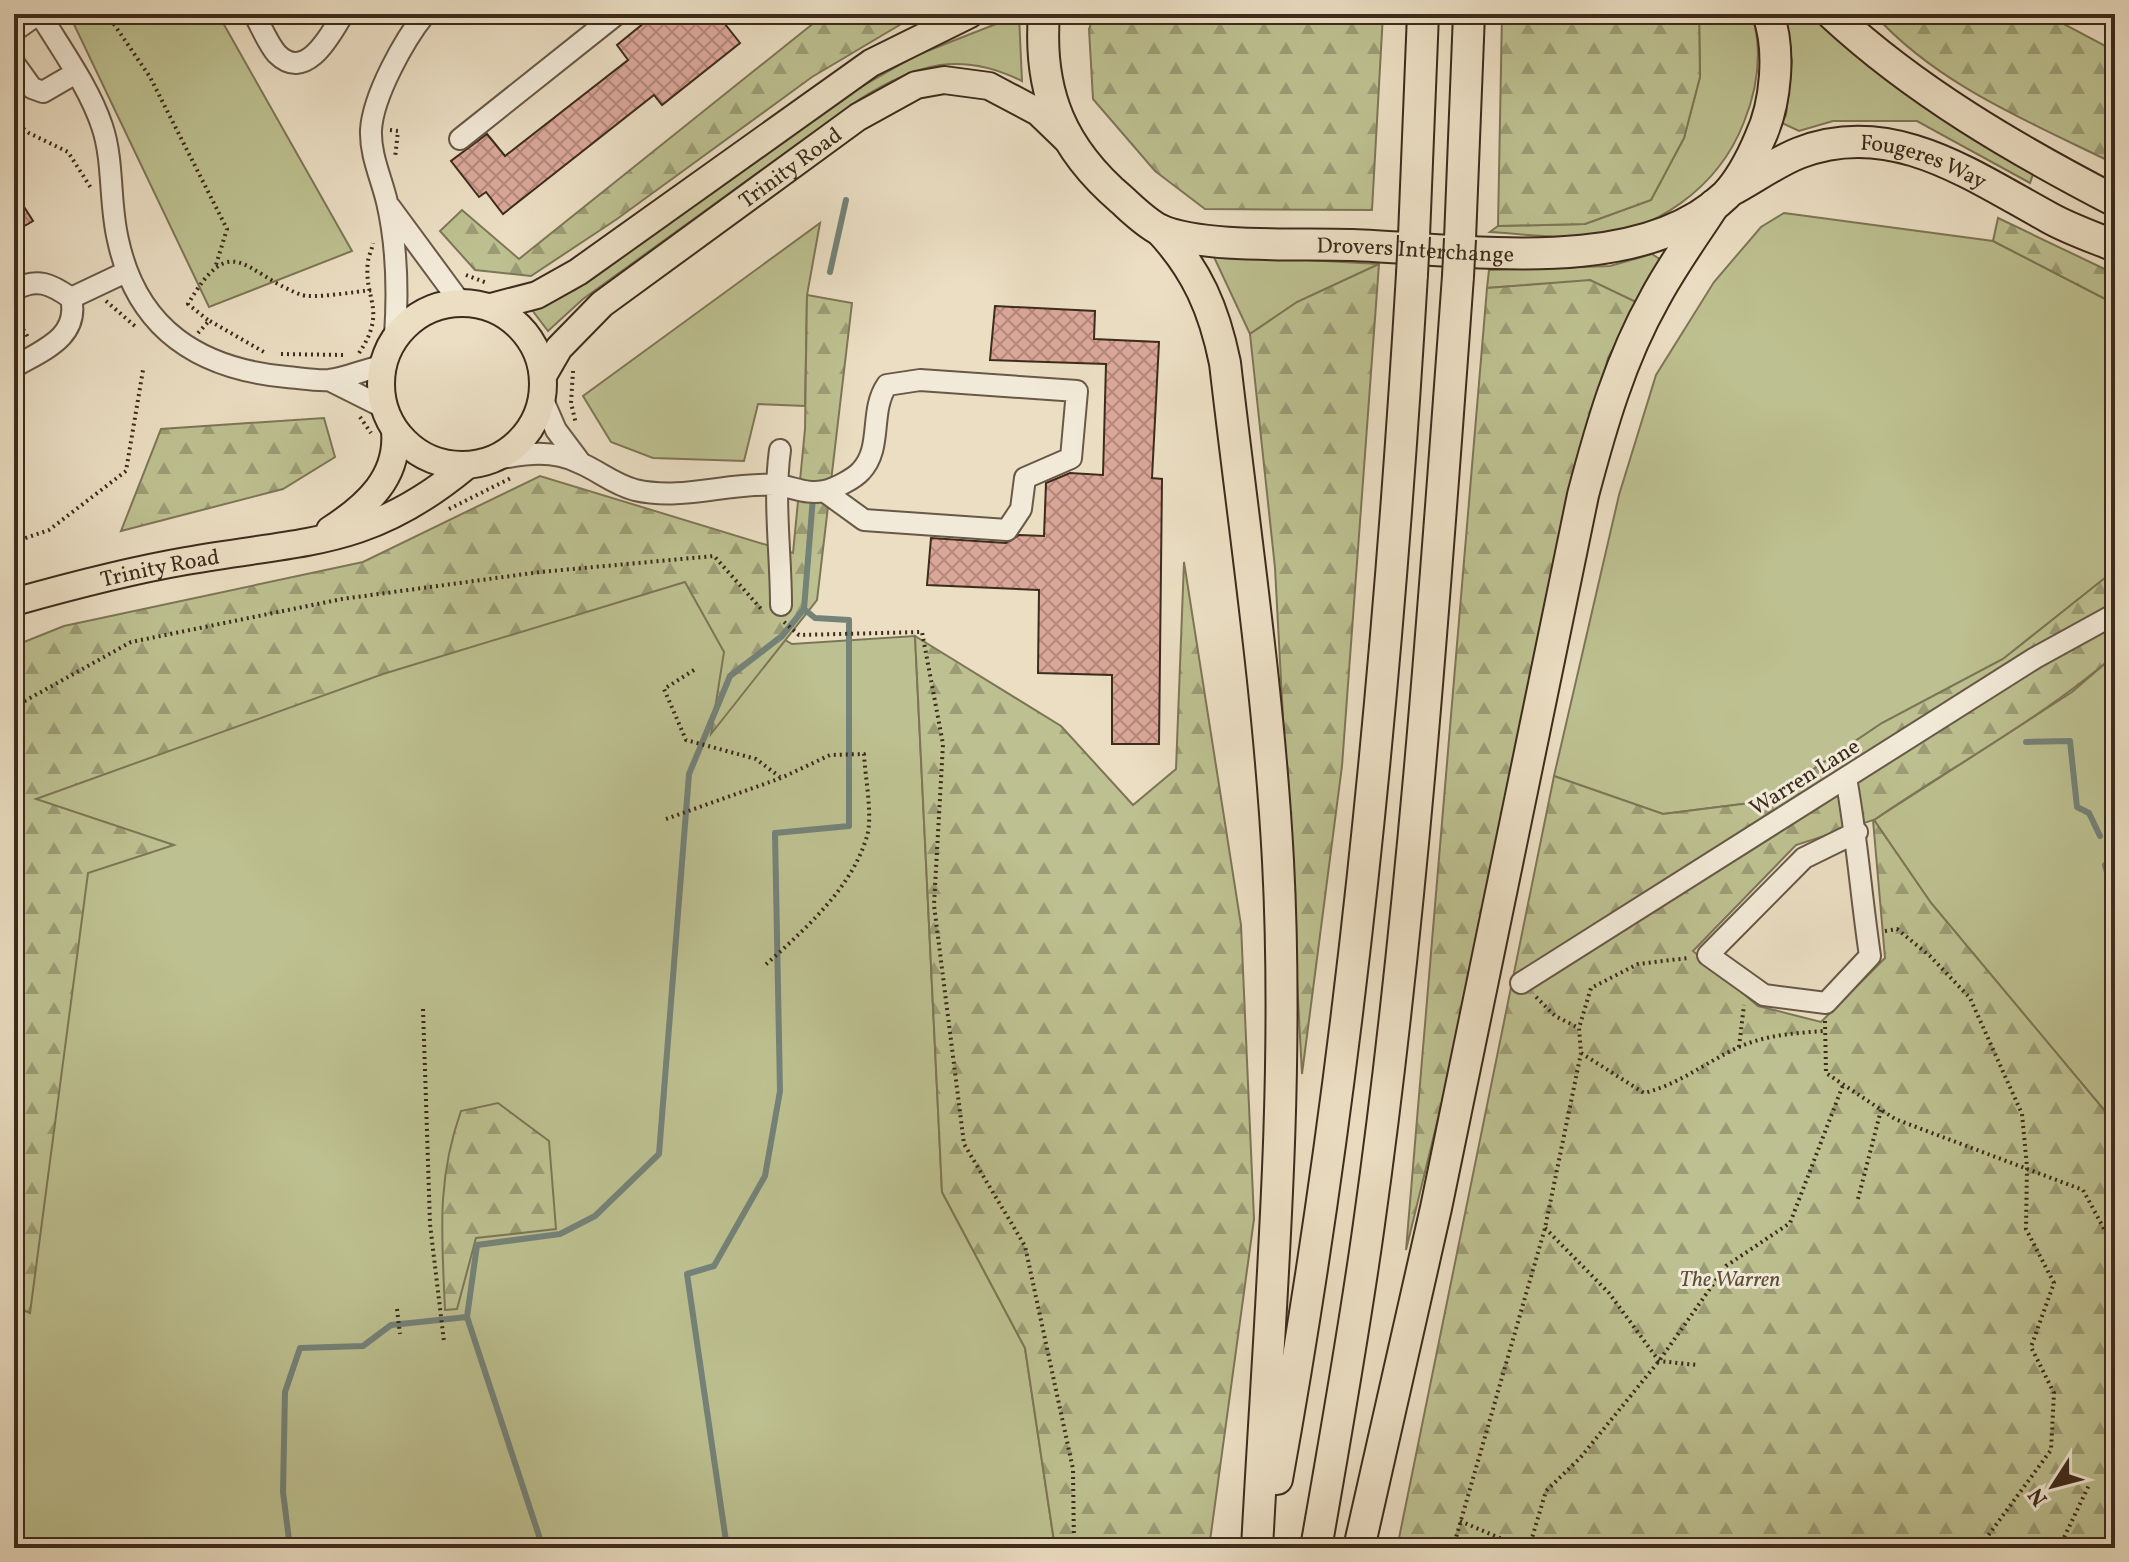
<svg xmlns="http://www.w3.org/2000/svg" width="2129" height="1562" font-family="Vollkorn,serif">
<defs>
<pattern id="forest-firs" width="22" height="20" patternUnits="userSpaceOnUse" patternTransform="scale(2)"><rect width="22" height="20" fill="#bdc090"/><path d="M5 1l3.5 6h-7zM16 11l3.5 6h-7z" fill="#9b9c75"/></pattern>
<pattern id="building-cross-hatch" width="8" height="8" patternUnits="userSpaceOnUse" patternTransform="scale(2)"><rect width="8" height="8" fill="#dba799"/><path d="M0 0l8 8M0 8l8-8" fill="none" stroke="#b3887c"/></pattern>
</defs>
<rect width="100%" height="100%" fill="#ebdec3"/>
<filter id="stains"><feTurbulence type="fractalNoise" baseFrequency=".0025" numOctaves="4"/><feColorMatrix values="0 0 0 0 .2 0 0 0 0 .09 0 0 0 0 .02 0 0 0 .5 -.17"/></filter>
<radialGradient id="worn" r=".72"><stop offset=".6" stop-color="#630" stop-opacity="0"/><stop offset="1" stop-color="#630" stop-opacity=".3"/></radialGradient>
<path fill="#bdc090" stroke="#7d7656" stroke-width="2" d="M69 14H218L352 251 209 307Z
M1699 14H1752C1763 51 1758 87 1744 122 1719 187 1654 235 1583 237 1552 238 1521 234 1490 232L1498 226 1585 224 1651 200 1684 138 1700 77Z
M1783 14H1813L1957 125 2033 174 2030 183 1917 121H1833L1799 131 1782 123 1786 115 1792 61Z
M1019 15 1022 81C960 50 916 64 860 99L583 299 548 331 532 310 575 290 854 91 917 55Z
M1784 213 1993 241 2115 304V570L2003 659 1882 723 1766 801 1663 814 1554 776 1619 495 1656 375 1714 282 1761 227Z
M820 223 807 295 805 406 758 404 744 461 653 458 611 442 583 396Z
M1652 254 1664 262 1638 303 1590 281 1487 288 1489 270 1610 266Z
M1213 255 1379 264 1297 302 1250 334Z
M685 581 792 644 915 636 942 1192 1025 1348 1055 1548H14V715Z
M2115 655V1123L1931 903 1874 820 2072 692Z"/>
<path fill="url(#forest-firs)" stroke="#7d7656" stroke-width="2" fill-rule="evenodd" d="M825 14H918L812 77 617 219 531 276 475 270 440 231 462 210 519 259Z
M1095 14H1383L1372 210 1205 209 1155 171 1093 99 1089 29Z
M1502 14H1699L1700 77 1684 138 1651 200 1585 224 1498 226Z
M1874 14H2045L2115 51V164C2032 123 1937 85 1874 14Z
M1998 218 2115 274V304L1993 241Z
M1379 264 1342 766 1302 1074 1275 568 1250 334 1297 302Z
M1590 280 1638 303 1608 358 1506 795 1460 1028 1406 1250 1487 288Z
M807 295 852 303 817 600 711 734 724 652 685 582 383 674 36 799 174 845 88 873 30 1313 14 1306V646L64 626 363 562 540 476 793 553 805 429Z
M324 418 335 457 283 489 121 531 161 429Z
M1184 562 1241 925 1254 1219 1209 1548H1055L1025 1348 942 1192 915 636 1061 726 1133 805 1176 769Z
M2115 570V655C2041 719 1954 765 1874 820L1931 903 2115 1123V1548H1397L1554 776 1663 814 1766 801 1882 723 2003 659ZM1873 820 1885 958 1821 1022 1758 1006 1693 951 1796 845Z
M498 1103 549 1141 556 1229 476 1238 457 1309 445 1310C442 1237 436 1181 461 1111Z"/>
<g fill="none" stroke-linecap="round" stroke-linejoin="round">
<path stroke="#748278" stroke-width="6" d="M830 272 846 200
M2026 742 2070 741 2077 807 2089 813 2100 836
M2105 865 2115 902
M290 1548 283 1492 285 1392 300 1348 363 1346 391 1325 467 1317
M543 1548 467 1317 477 1245 560 1234 595 1216 659 1154 689 774 730 676 782 636 804 609 813 497
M727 1548 687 1274 714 1266 765 1176 780 1091 775 833 849 826V620L815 618 804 609"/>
</g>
<path fill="url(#building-cross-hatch)" stroke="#3d2b1c" stroke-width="2" d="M655 14H717L740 43 662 105 654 95 503 214 486 192 479 197 451 161 487 134 505 156 628 60 617 45Z
M14 191 33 221 14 232Z
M995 306 1095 311 1094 339 1159 342 1152 478 1162 479 1159 744H1112V675L1038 673 1039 590 927 585 931 538 1006 543 1019 535 1044 536 1046 483 1070 473 1103 475 1106 364 990 360Z"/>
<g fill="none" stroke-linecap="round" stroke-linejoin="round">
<defs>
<path id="minor" d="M40 14C61 49 89 87 102 126 114 161 109 203 118 240 137 329 199 369 287 377 300 378 316 381 329 380 347 378 365 369 382 366
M254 14C261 26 268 44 277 54 306 83 331 34 343 14
M14 31 38 14
M14 63 32 88 43 92 74 74
M460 139 617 14
M390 207 460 302
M14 290C37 277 51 284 71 298 80 337 43 350 14 367
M71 298 126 272
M395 336C398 292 397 245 387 202 381 177 370 155 371 130 373 96 404 40 425 14
M329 380 383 407
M543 400 556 430 580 462
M780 450C773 501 781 553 781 605
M496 459C525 454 552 449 580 463 599 471 613 484 635 490 683 501 728 482 775 485 792 486 806 495 824 491 834 489 854 479 861 471 883 448 869 411 887 385L920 380 1077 391 1071 458 1025 478 1021 509 1007 530 864 520 824 491
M1846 778C1857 837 1861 896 1870 956L1826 1003 1764 995 1708 955 1804 858 1857 832
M1521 983 2035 658 2115 614"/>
<g id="major">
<circle cx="462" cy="384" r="81"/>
<path d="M491 307 537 295 578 272 871 63 970 14"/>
<path id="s1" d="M544 374 559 348 602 304 858 117 916 85 944 80 989 86 1038 112 1066 139"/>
<path d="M330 530C367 506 399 477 395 431"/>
<path id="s2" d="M14 602C71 586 128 571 186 561 303 540 367 548 465 467"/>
</g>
<g id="highway">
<path id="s3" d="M1044 14C1038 93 1062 149 1122 200 1133 210 1146 223 1160 230 1204 249 1302 243 1352 245 1463 249 1639 279 1726 195 1740 180 1752 157 1760 138 1776 104 1781 50 1768 14"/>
<path d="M1832 14C1915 91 2015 149 2115 201"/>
<path id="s4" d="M1730 191C1753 179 1776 162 1799 153 1891 117 1971 175 2048 217 2069 229 2093 237 2115 246"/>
<path d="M1160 230C1197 270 1214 309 1225 363 1244 528 1269 694 1278 861 1290 1090 1269 1319 1257 1548"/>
<path d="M1414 236 1423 14"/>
<path d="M1460 239 1469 14"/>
<path d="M1277 1479C1349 1081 1388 678 1412 274"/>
<path d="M1316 1548C1335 1440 1354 1332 1369 1224 1413 910 1435 593 1458 276"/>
<path d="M1359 1548 1436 1208 1583 495C1601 427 1620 360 1655 298 1672 266 1694 236 1714 205"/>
</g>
</defs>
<use href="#minor" stroke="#685846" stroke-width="24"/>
<use href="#major" stroke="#3d2b1c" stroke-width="30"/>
<use href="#highway" stroke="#3d2b1c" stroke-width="34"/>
<path stroke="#3d2b1c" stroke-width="4" stroke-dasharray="2 4" stroke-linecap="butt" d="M107 14 150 77 227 229 215 268
M14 121 29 133 68 152 91 188
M390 130 398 131 395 158
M466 275 487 283
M106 301 136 327
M14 314 29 339
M210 321 264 352
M198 333 209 321 188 304C232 229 243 272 299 294 311 300 357 291 374 290
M359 353C388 310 363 299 368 261 369 255 372 249 373 243
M281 354 344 355
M573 371 571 403 576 424
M360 417 371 433
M449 509 513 477
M14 542 49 530 126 471 143 370
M784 622 799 635 922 632 943 744 934 905 964 1144 1025 1246 1073 1469 1074 1548
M694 670 664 689 686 740 756 759 780 777
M14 707 131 642 342 599 540 572 714 556 763 611
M666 819 781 778 830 755 864 754C865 776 873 817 867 836 852 889 802 932 763 967
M1885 931 1897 929 1930 956 1970 998 2022 1114 2027 1167 2026 1229 2054 1283 2031 1347 2054 1393 2051 1450 1979 1548
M1536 997 1555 1016 1579 1028
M423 1009 430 1224 444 1342
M1825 1021 1826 1073 1895 1119 2083 1190 2115 1249
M1739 1047 1744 1005
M1581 1053 1644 1093C1680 1084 1706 1062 1739 1047 1766 1035 1795 1033 1824 1031
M1858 1199 1881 1110
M1545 1228 1609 1293 1659 1361 1697 1365
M397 1309 400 1334
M1460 1521 1523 1548
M1453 1548 1545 1228 1581 1053 1579 1028 1591 988 1638 964 1688 958
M1529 1548 1546 1491 1580 1458 1659 1361 1726 1266 1790 1223 1843 1085
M2059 1548 2090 1483"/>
<use href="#minor" stroke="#f2ead8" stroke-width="20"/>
<use href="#major" stroke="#ebdec3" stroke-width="26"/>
<use href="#highway" stroke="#ebdec3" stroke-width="30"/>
<defs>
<path id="highway-bridge" d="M1412 274 1414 236
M1458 276 1460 239"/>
</defs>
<use href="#highway-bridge" stroke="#3d2b1c" stroke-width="34" stroke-linecap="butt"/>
<use href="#highway-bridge" stroke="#ebdec3" stroke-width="30"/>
</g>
<g text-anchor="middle" stroke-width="6" stroke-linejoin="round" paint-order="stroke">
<g font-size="22" fill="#3d2b1c" stroke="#f2ead8">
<text dy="8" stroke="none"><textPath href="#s4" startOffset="208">Fougeres Way</textPath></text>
<text dy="8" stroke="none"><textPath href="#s1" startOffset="324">Trinity Road</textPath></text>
<text dy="8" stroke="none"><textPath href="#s3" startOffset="516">Drovers Interchange</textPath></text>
<text dy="8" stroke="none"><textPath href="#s2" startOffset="150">Trinity Road</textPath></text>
<text transform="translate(1804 776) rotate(-32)" y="8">Warren Lane</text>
</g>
<g font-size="22" font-style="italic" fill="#5d5039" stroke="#f2ead8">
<text x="1730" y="1286">The Warren</text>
</g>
</g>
<rect width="2129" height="1562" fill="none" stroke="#ebdec3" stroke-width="48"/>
<rect x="16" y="16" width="2097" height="1530" fill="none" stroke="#3d2b1c" stroke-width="4"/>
<rect x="24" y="24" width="2081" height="1514" fill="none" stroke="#3d2b1c" stroke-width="2"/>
<g transform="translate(2053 1486) rotate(234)" stroke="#f2ead8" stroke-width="6" paint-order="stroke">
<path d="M0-6L14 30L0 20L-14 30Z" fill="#3d2b1c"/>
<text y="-12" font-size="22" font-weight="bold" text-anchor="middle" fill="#3d2b1c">N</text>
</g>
<rect width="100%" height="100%" filter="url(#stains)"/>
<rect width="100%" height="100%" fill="url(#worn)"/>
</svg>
